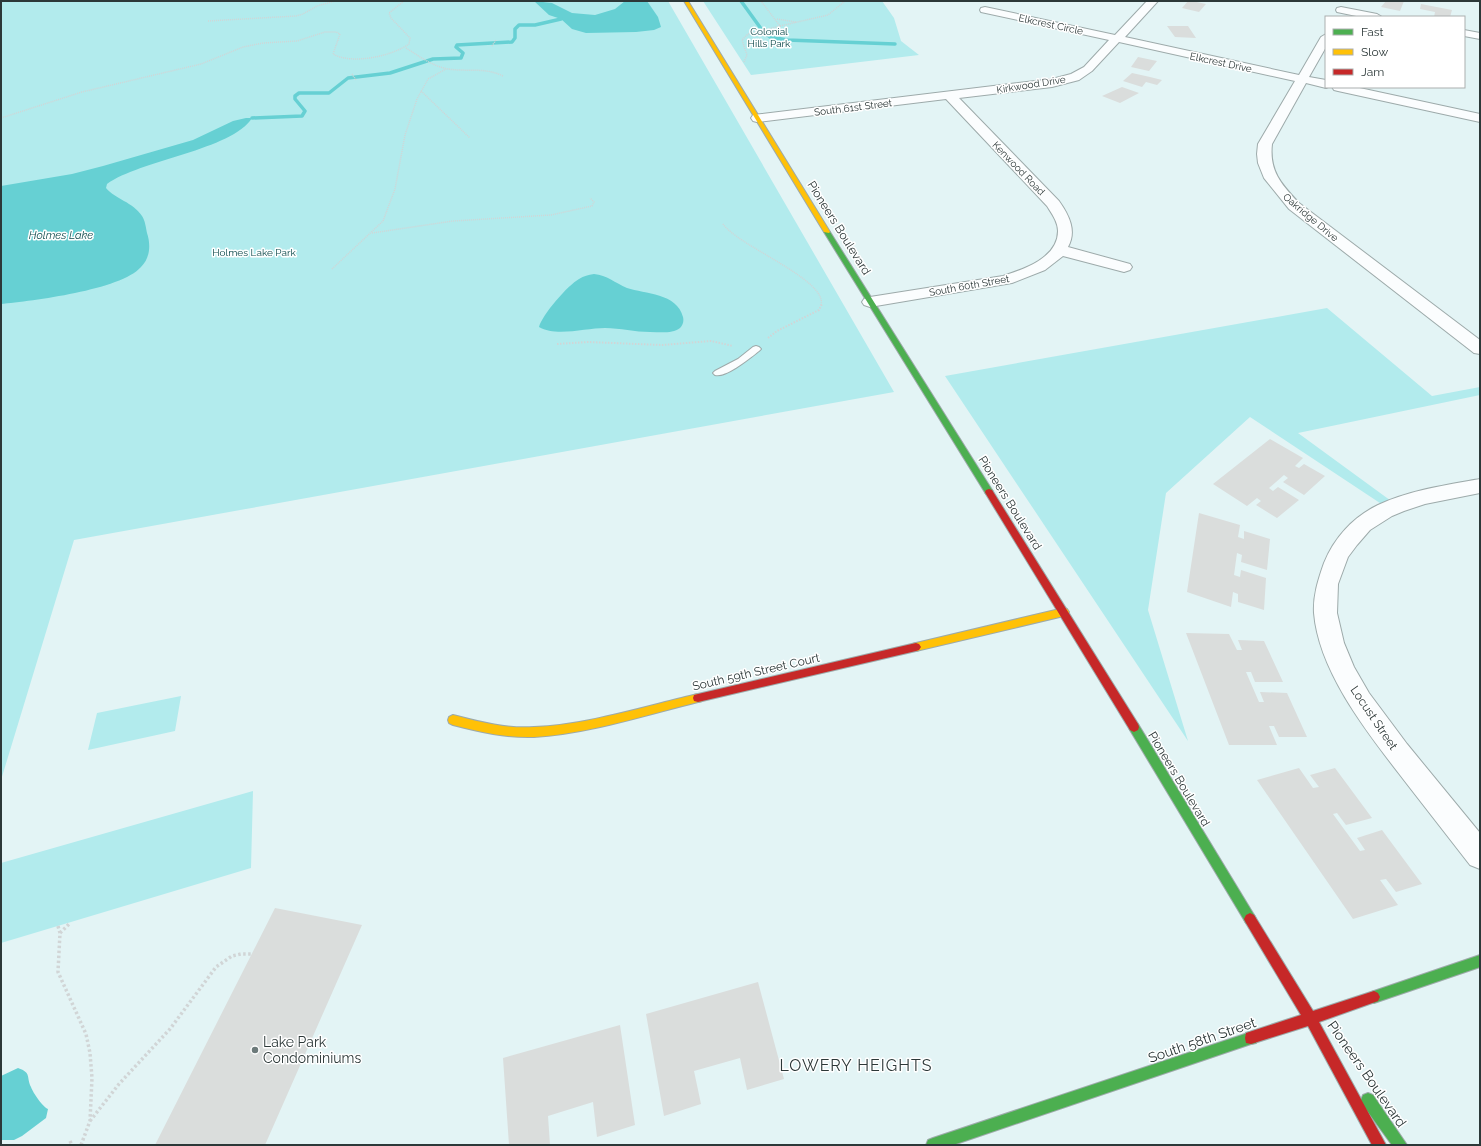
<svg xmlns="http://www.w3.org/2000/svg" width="1481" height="1146" font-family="Raleway,sans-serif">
<rect width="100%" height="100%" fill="#e3f4f5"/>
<path fill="#b2ebed" d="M1 1H668L894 392 74 540 1 780Z
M703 1H882L894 18 901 41 919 55 751 75Z
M1327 308 1432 396 1480 387V395L1298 433 1398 506 1389 509 1250 417 1166 493 1148 610 1188 741 945 376Z
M181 696 175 731 88 750 97 713Z
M253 791 251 868 1 943V863Z"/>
<path fill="#66d0d3" d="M534 1 552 3 572 13 595 15 615 9 625 1H647L658 17 661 27 654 30 636 32 586 33 572 29 561 19 549 15Z
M246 118H252C232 150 140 160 107 184L106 188C115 199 133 202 142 216 145 220 146 228 147 233 151 245 150 258 141 267 121 290 32 301 1 304V186L72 174 103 166 193 140 233 121Z
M594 274C607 275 615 283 627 288 645 294 677 293 683 317 684 321 683 325 680 328 672 334 660 332 650 332 635 332 620 328 605 328 586 328 556 337 539 327 542 315 568 285 579 279 584 276 588 275 594 274Z
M18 1068C32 1073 26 1077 31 1087 33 1093 43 1107 48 1109L46 1118 22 1136 14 1140H1V1076Z"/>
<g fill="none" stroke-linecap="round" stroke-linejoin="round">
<path stroke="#66d0d3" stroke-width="3.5" d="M741 1 762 30
M764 32 770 37 787 40 895 44
M252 118 302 116 305 111 295 99V96L299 93H329L348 78 390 73 433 59 461 58 463 53 456 47 457 45 512 42 515 38V29L519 25H535L561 19"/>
</g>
<path fill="#dadddc" d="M1188 1H1192L1206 4 1199 12 1182 8Z
M1386 1H1404L1400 11 1381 7Z
M1421 4 1452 10 1450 17H1434L1435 12 1420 9Z
M1167 26H1188L1196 38 1175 37Z
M1138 57 1157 61 1149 71 1131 67Z
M1132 73 1150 77 1162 80 1157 85 1146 82 1142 87 1123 81Z
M1122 87 1139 93 1120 103 1102 96Z
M1270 439 1303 458 1295 466 1299 468 1304 464 1325 476 1304 495 1283 482 1288 478 1284 475 1269 488 1273 491 1278 487 1299 500 1277 518 1256 505 1261 501 1257 498 1247 506 1213 484Z
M1199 513 1240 525 1238 537 1244 539V531L1270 539 1267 570 1241 562 1242 555 1237 553 1234 575 1240 577 1241 570 1266 578 1264 610 1238 602V594L1233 592 1231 607 1187 592Z
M1186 633 1229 634 1237 650H1242L1238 640 1264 641 1283 682H1255L1251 672H1246L1259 702H1264L1260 692 1287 693 1307 737H1279L1274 726H1269L1277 745H1229Z
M1299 768 1313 788 1319 787 1310 775 1335 768 1372 818 1346 825 1337 813 1333 814 1360 851 1365 850 1357 838 1382 830 1422 884 1396 892 1386 879 1380 880 1398 905 1353 919 1257 780Z
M275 908 362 925 265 1145H155Z
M758 982 784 1079 747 1090 740 1058 694 1071 701 1104 664 1116 646 1014Z
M620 1025 635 1125 597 1137 593 1102 548 1116 550 1145H509L503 1058Z"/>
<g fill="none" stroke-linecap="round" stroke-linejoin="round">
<defs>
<path id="lane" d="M756 346 759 347 761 349 759 351C750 358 726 378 715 375L713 373 715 371 738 359 753 347Z"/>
<path id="street" d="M1147 1H1158L1125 37 1299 75 1321 37 1326 34V47L1309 77 1326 80V87H1328L1326 88 1306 83 1272 144C1269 171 1281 184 1299 203L1480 340V354L1474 353 1289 209 1264 178 1258 163 1257 154 1258 144 1295 81 1119 42 1092 71 1079 80 1052 87 959 98 1059 201C1069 215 1077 231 1068 247L1130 264 1132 267 1130 270 1124 272 1063 256 1045 270 1012 283 870 307 864 305 862 302 864 299 870 297 1003 276C1024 269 1058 258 1058 231 1058 222 1052 214 1047 206L946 99 757 122 753 121 751 118 753 115 1052 79 1071 74 1084 67 1109 40 981 12 980 10 981 8 985 7 1115 35Z
M1341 7 1377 14 1382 17H1361L1337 12 1336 10 1337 8Z
M1464 30 1480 33V39L1464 36Z
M1332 87H1355L1480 114V122L1338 91 1334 90Z
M1480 479V493L1425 504 1404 511 1392 516 1370 530 1357 545 1348 557 1338 584 1337 613 1344 643 1354 667 1369 693 1407 744 1480 833V869L1470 865C1449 838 1428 811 1407 784 1371 737 1319 674 1314 613 1313 596 1318 580 1324 563 1334 538 1353 517 1378 505 1410 490 1446 485 1480 479Z"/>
<path id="fast" d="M825 231 830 232 992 490 993 492 992 494H986L824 232Z
M1134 722 1138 724 1254 915 1256 919 1254 923 1250 925 1246 923 1130 730 1129 727 1130 724Z
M1480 955V967L1374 1003 1370 1001 1368 997 1370 993 1374 991Z
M1251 1032 1256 1033 1257 1038 1256 1043 1251 1044 953 1145H926L928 1140 933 1138Z
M1368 1093 1373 1095 1407 1145H1392L1363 1105 1361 1100 1363 1095Z"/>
<path id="slow" d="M684 1H688L830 232 829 233 824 232Z
M1064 608 1067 609 1069 612 1067 615 1064 616 916 651 913 650 911 647 913 644 916 643Z
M698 694 702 695 703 698 702 701 698 702C646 715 587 734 534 737 506 738 480 732 453 725L449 723 448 720 449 717 453 715C480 722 506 729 534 727 587 725 646 706 698 694Z"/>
<path id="jam" d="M989 489 992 490 1138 724 1139 727 1138 730 1134 732 1130 730 986 494 985 492 986 490Z
M916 643 919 644 921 647 919 650 916 651 698 702 694 701 693 698 694 695 698 694Z
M1250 913 1254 915 1313 1011 1374 991 1378 993 1380 997 1378 1001 1319 1022 1386 1145H1372L1308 1026 1251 1044 1246 1043 1245 1038 1246 1033 1301 1015 1246 923 1244 919 1246 915Z"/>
</defs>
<use href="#lane" stroke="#9daaaa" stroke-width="2"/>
<use href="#street" stroke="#9daaaa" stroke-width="2"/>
<use href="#fast" stroke="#9daaaa" stroke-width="2"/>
<use href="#slow" stroke="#9daaaa" stroke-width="2"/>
<use href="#jam" stroke="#9daaaa" stroke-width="2"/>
<path stroke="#d1d5d6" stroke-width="1.5" stroke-dasharray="1 1" stroke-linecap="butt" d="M777 19 796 22
M208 21 296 16 303 14 317 6 335 1
M780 26 828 15 845 1
M492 46 496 40
M406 48C419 56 432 66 448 69 467 72 485 67 503 76
M744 62 747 55 742 40 748 34 780 26 761 1
M352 74 356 80
M421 91 470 138
M1 118 82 92 201 64 243 47 263 43 297 41 325 32H336L340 34 333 54C352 65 392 56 409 44L410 38 391 18 389 13 404 1
M723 224C738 246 828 280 821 305
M372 233 453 221 551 215 592 206 594 202 590 198
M332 269 383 221 395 189 405 135 417 99 428 79 446 69"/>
<path stroke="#d1d5d6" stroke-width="2" stroke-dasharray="1.5 1.5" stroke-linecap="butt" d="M768 338 777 331 819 310 822 304
M557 344 588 342 662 345 711 341 733 346"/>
<path stroke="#d1d5d6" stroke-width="3.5" stroke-dasharray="2.5 2.5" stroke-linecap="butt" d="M58 926 60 933 58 972 86 1034 90 1053 92 1078 90 1121 81 1145
M60 933 70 923
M90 1121 119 1084 170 1029 216 967 232 956 241 954H251
M70 1141 72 1145"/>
<use href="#lane" fill="#fbfdfe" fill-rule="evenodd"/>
<use href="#street" fill="#fbfdfe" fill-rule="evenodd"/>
<use href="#fast" fill="#4caf50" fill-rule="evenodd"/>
<use href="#slow" fill="#ffc107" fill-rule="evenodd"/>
<use href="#jam" fill="#c62828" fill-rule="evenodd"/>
</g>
<circle fill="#6c7a7a" stroke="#fff" stroke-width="1.5" cx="255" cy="1050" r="4"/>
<g text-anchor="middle" stroke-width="3" stroke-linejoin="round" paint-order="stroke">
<g font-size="10" fill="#2c3838" stroke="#fff">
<text transform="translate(1051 24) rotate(12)" y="4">Elkcrest Circle</text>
<text transform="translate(1221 62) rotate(12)" y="4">Elkcrest Drive</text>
<text transform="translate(1031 84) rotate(-9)" y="4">Kirkwood Drive</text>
<text transform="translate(853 107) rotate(-7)" y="4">South 61st Street</text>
<text transform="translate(1019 168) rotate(46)" y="4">Kenwood Road</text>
<text transform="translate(1311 217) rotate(40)" y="4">Oakridge Drive</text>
<text transform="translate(969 285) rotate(-10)" y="4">South 60th Street</text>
</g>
<g font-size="10" fill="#0a484a" stroke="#fff">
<text x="769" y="35">Colonial<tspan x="769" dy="12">Hills Park</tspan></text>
<text x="254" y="256">Holmes Lake Park</text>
</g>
<g font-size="11" font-style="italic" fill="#104c4e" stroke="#fff">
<text x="61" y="239">Holmes Lake</text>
</g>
<g font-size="12" fill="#2c3838" stroke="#fff">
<text transform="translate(839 228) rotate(58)" y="4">Pioneers Boulevard</text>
<text transform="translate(1010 503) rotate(58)" y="4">Pioneers Boulevard</text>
<text transform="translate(756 672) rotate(-13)" y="4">South 59th Street Court</text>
<text transform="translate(1374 718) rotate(56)" y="4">Locust Street</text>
<text transform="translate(1179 779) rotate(59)" y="4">Pioneers Boulevard</text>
</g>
<g font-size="14" fill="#2c3838" stroke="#fff">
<text transform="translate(1202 1040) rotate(-19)" y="5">South 58th Street</text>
<text transform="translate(1367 1074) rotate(55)" y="5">Pioneers Boulevard</text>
</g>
<g font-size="14" fill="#2c3838" stroke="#fff" text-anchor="start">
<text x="263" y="1047">Lake Park<tspan x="263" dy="16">Condominiums</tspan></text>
</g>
<g font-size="16" letter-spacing="1" fill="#2c3838" stroke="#fff">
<text x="856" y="1071">LOWERY HEIGHTS</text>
</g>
</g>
<rect width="1481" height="1146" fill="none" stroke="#2c3838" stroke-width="4"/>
<rect x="1325" y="16" width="140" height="72" fill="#ffffff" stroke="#abafaf"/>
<rect x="1333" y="29" width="20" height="6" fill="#4caf50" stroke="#abafaf"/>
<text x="1361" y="36" font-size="12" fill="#2c3838">Fast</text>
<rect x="1333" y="49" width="20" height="6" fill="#ffc107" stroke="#abafaf"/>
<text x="1361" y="56" font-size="12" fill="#2c3838">Slow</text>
<rect x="1333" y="69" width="20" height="6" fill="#c62828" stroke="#abafaf"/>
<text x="1361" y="76" font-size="12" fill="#2c3838">Jam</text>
</svg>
